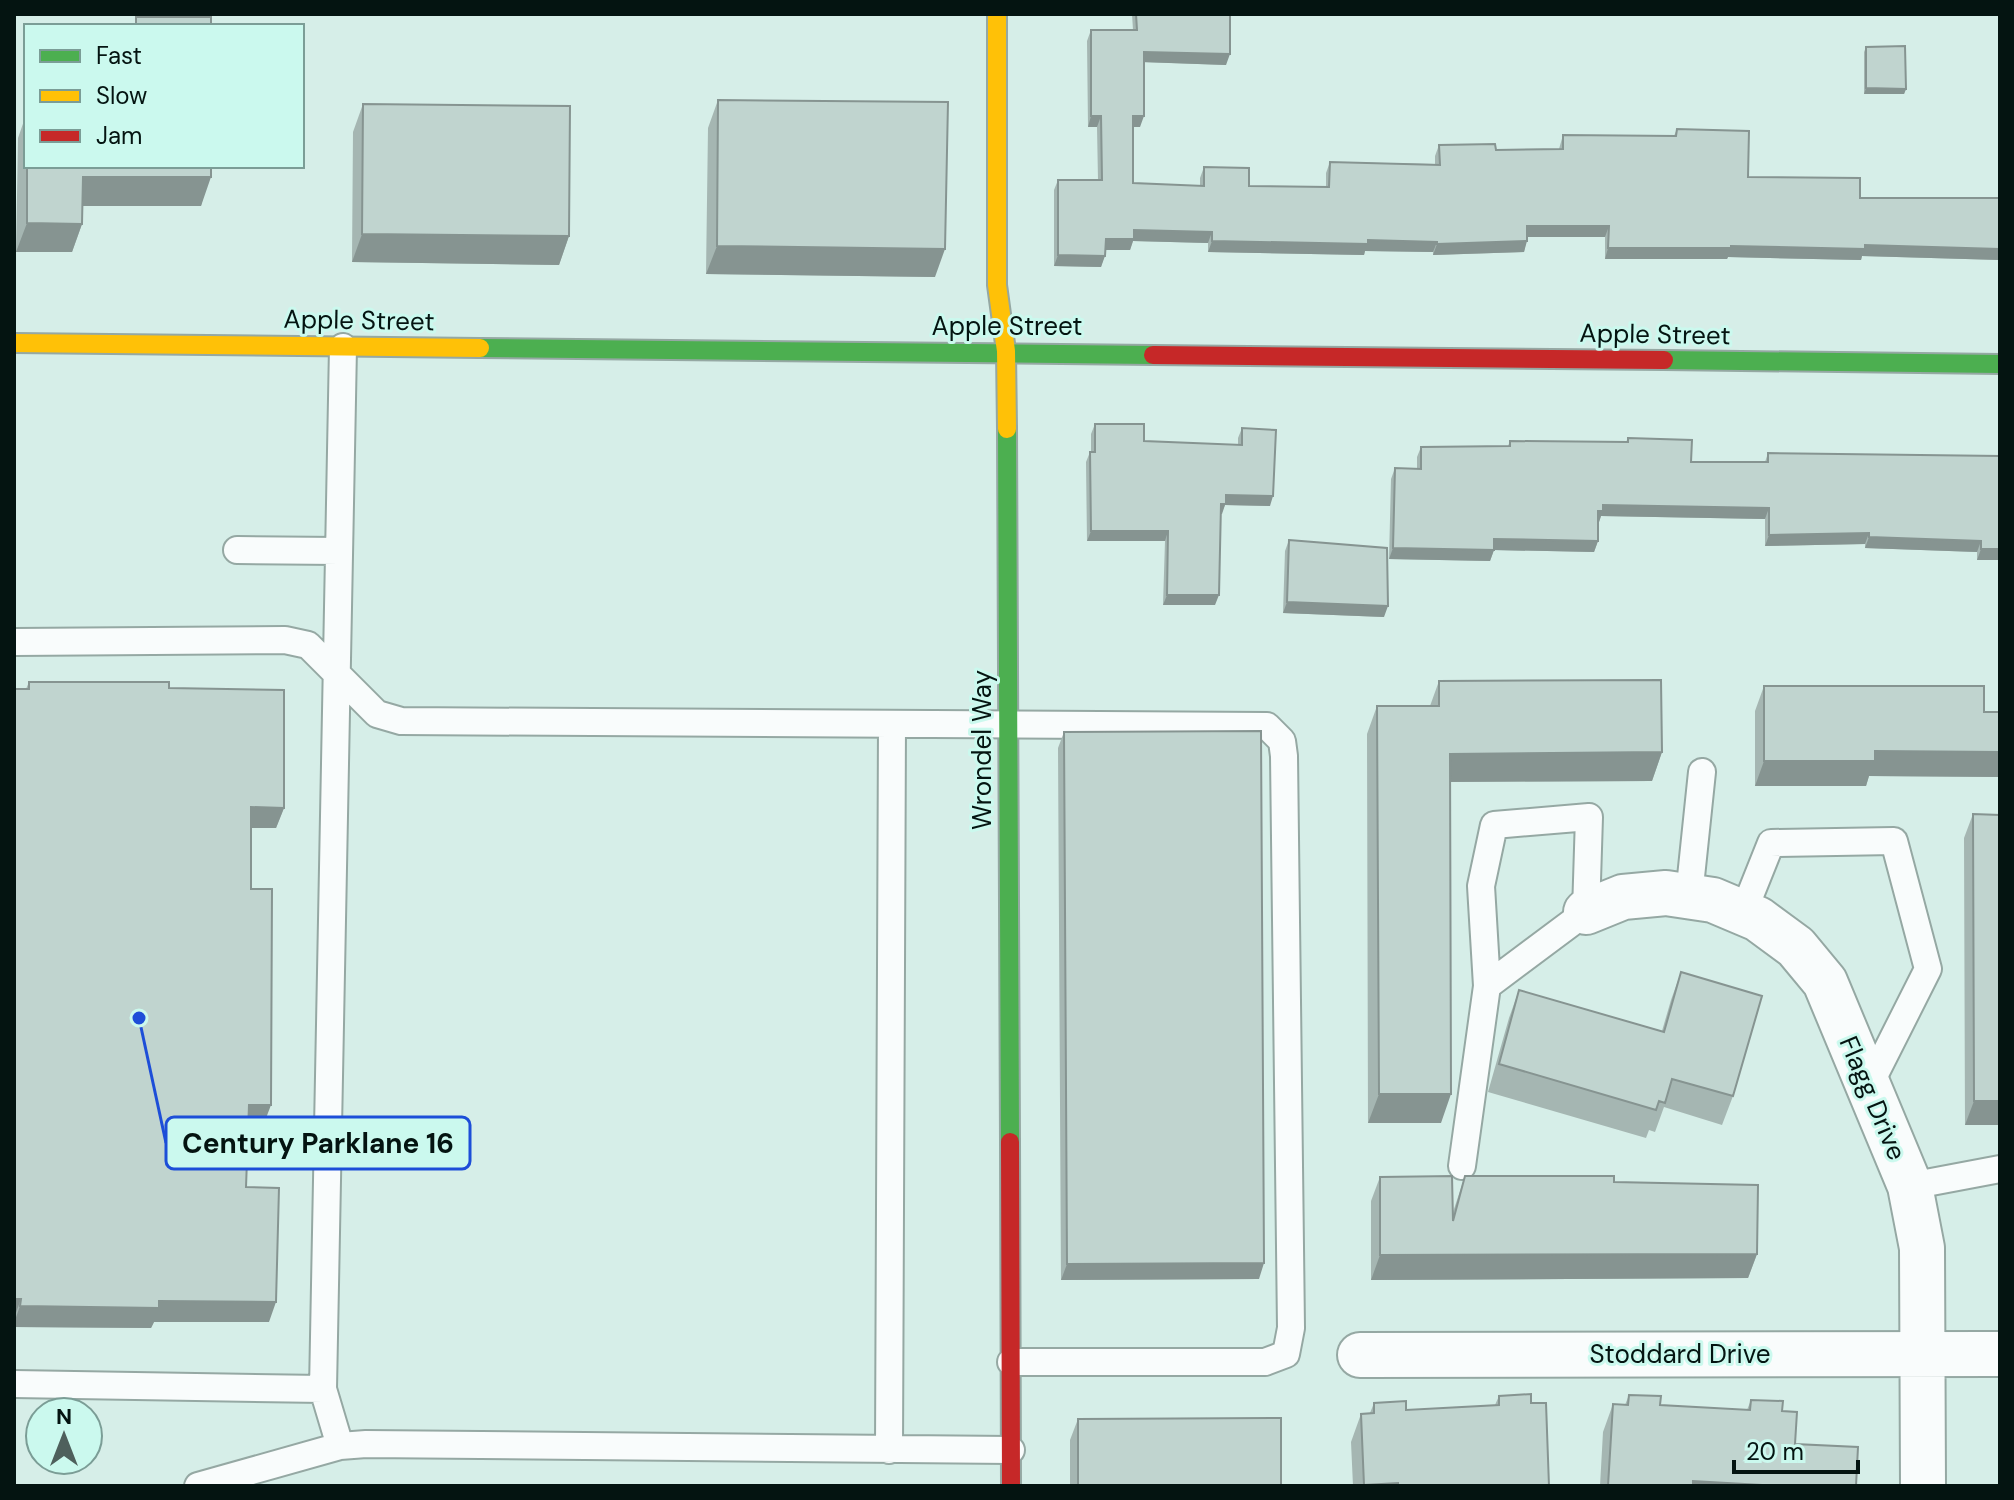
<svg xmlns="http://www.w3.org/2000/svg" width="2014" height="1500" font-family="'DM Sans',sans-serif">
<rect width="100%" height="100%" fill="#d6eee8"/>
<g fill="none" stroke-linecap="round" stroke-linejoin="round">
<defs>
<path id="lane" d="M237 550 339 551
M14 642 285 640 308 645 377 714 401 721 1267 726 1282 741 1284 756 1291 1328 1286 1354 1265 1362H1011
M1689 896 1702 772
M1743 913 1771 843 1894 841 1928 969 1869 1086
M1462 1166 1487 986 1586 912 1589 817 1494 825 1481 886 1487 986
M1910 1186 2000 1169
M14 1384 323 1389 343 347
M323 1389 340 1446 366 1444 1011 1450
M889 1450 892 725
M198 1486 340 1446"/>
<path id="street" d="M1586 912 1623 897 1666 893 1713 900 1758 919 1796 947 1825 982 1910 1186 1922 1248 1923 1486
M1360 1355 2000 1354"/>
<path id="fast" d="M480 348 1153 355
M1664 360 2000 364
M1007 429 1010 1142"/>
<path id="slow" d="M997 14V285L1006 351 1007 429
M14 343 480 348"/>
<path id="jam" d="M1153 355 1664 360
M1010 1142 1011 1486"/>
</defs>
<use href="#lane" stroke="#95a8a3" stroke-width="30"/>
<use href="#street" stroke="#95a8a3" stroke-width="48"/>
<use href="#fast" stroke="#95a8a3" stroke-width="22"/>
<use href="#slow" stroke="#95a8a3" stroke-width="22"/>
<use href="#jam" stroke="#95a8a3" stroke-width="22"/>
<use href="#lane" stroke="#f9fcfc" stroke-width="26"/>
<use href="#street" stroke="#f9fcfc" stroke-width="44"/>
<use href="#fast" stroke="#4caf50" stroke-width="18"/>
<use href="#slow" stroke="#ffc107" stroke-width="18"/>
<use href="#jam" stroke="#c62828" stroke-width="18"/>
</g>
<path fill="#a5b6b2" d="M1132 14H1230L1226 65 1144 62 1140 127H1133V183L1200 186V178L1204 167 1249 186 1326 187V173L1330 162 1435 164V156L1439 145 1496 150 1559 149 1563 135 1674 136 1677 129 1748 177 1860 198H2000V260L1862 256 1861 260 1728 257 1727 259H1605V237H1527L1524 252 1433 255V252L1365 251 1364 255 1208 252V243L1133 241 1130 250H1106L1101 267 1054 266V190L1058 180H1098L1097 127H1088L1087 41 1091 30H1133Z
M1866 47 1906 89 1904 94H1864V52Z
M718 100 935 277 706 274 708 128Z
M363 104 569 236 559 265 352 262 353 132Z
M26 115V166H211L201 206H82V224L72 252H16L18 138Z
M1095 424 1144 441 1238 445V438L1242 428 1270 506 1225 505 1221 514 1215 605H1163L1165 541H1087L1086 462 1090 452H1091V434Z
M1628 438 1691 462H1765L1768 453 2000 456V560H1977V552L1865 548V544L1765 546V519L1601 516 1599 522 1598 541 1594 552 1494 550 1490 561 1389 559 1391 479 1395 468 1417 469V457L1421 447 1508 446 1510 441 1626 442Z
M1289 540 1384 617 1283 613 1285 551Z
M1439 681 1662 752 1652 781 1450 782 1441 1123H1368L1367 734 1377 706H1430Z
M29 682 169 688 284 808 276 828H251V889L263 1126H248L246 1187 269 1322H154L151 1328 14 1327V689H26Z
M1764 686 1984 712H2000V777L1869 776 1866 786H1755V711Z
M1064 732 1259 1279 1061 1280 1058 748Z
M1973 814 2000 1125H1965L1964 838Z
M1681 972 1733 1096 1722 1125 1664 1107 1655 1132 1649 1130 1646 1138 1488 1092 1509 1018 1519 990 1662 1031 1671 1000Z
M1465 1176 1614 1182 1757 1254 1748 1278 1371 1280V1201L1380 1177 1452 1215Z
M1629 1395 1660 1405 1747 1410 1751 1400 1782 1411 1795 1444 1856 1486H1600L1603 1432 1613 1404 1625 1405Z
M1499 1396 1531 1403 1549 1486H1353L1351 1442 1361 1414 1370 1413 1374 1403 1406 1410 1495 1405Z
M1078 1419 1281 1486H1070V1440Z"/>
<path fill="#869491" d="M1144 52 1230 54 1226 65 1140 62Z
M1866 88 1906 89 1904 94H1864Z
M1091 116H1101L1097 127H1088Z
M1133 116H1144L1140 127H1129Z
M83 177H211L201 206H72Z
M27 223 82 224 72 252H16Z
M1527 226H1609L1605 237H1523Z
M1134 230 1212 232 1208 243 1133 241 1130 250H1102L1106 239Z
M362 234 569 236 559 265 352 262Z
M1368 240 1437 242 1433 252 1365 251 1364 255 1208 252 1212 241Z
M1527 241 1524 252 1433 255 1437 244Z
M1865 245 2000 249V260L1862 256 1861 260 1728 257 1727 259H1605L1608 248 1731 246Z
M717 246 945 249 935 277 706 274Z
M1058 255 1105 256 1101 267 1054 266Z
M1226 495 1273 496 1270 506 1225 505 1222 514H1217Z
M1603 505 1769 508 1765 519 1601 516 1599 522 1598 511Z
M1091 531H1168L1165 541H1087Z
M1869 533 1865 544 1765 546 1769 535Z
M1869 537 1981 541 1977 552 1865 548Z
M1494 539 1598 541 1594 552 1494 550 1490 561 1389 559 1393 548Z
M1981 549H2000V560H1977Z
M1167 595H1219L1215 605H1163Z
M1287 602 1388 606 1384 617 1283 613Z
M1875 751 2000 752V777L1869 776 1866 786H1755L1764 761Z
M1662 752 1652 781 1440 782 1450 754Z
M251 807 284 808 276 828H243Z
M1379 1094H1451L1441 1123H1368Z
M1974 1101H2000V1125H1965Z
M249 1105H271L263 1126 241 1125Z
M1757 1254 1748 1278 1371 1280 1380 1255Z
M1264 1263 1259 1279 1061 1280 1067 1264Z
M14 1299H21L14 1318Z
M159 1301 276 1302 269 1322H154L151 1328 14 1327V1323L20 1306Z
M1693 1481 1782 1486H1691Z
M1398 1483 1397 1486H1364V1485Z"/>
<path fill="#c0d4cf" stroke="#869491" stroke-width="2" d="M1136 14H1230V54L1144 52V116H1133V183L1204 186V167L1249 168V186L1329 187 1330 162 1440 165 1439 145 1495 144 1496 150 1563 149V135L1676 136 1677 129 1749 131 1748 177 1860 178V198H2000V249L1865 245V249L1731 246V248H1608L1609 226H1527V241L1437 244V242L1368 240V244L1212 241V232L1134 230V239H1106L1105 256 1058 255V180H1102L1101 116H1091V30H1137Z
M136 17H211V26H136Z
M1905 46 1906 89 1866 88V47Z
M718 100 948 102 945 249 717 246Z
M363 104 570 106 569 236 362 234Z
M27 166H211V177H83L82 224 27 223Z
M1095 424H1144V441L1242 445V428L1276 430 1273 496 1226 495V504H1221L1219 595H1167L1168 531H1091L1090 452H1095Z
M1628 438 1692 440 1691 462H1768V453L2000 456V549H1981V541L1869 537V533L1769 535V508L1603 505V511H1598V541L1494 539V550L1393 548 1395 468 1421 469V447L1510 446V441L1628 442Z
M1289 540 1387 548 1388 606 1287 602Z
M1661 680 1662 752 1450 754 1451 1094H1379L1377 706H1439V681Z
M29 682H169V688L284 690V808L251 807V889H272L271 1105H249L246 1187 279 1188 276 1302 159 1301V1308L20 1306 21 1299H14V689H29Z
M1764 686H1984V712H2000V752L1875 751V761H1764Z
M1261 731 1264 1263 1067 1264 1064 732Z
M1973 814 2000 815V1101H1974Z
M1681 972 1762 996 1733 1096 1672 1079 1665 1103 1659 1101 1656 1110 1499 1064 1519 990 1664 1032Z
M1452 1176 1453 1221 1465 1176H1614V1182L1758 1185 1757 1254 1380 1255V1177Z
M1531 1394V1403H1546L1549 1486H1398V1483L1364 1485 1361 1414 1374 1413V1403L1406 1401V1410L1499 1405V1396Z
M1629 1395 1661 1396 1660 1405 1750 1410 1751 1400 1783 1401 1782 1411 1797 1412 1795 1444 1858 1447 1856 1486H1782L1693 1481V1486H1608L1613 1404 1628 1405Z
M1281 1418V1486H1078V1419Z"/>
<g text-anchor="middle" stroke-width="6" stroke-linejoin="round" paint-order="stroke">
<g font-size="26" fill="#041411" stroke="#cbf9ee">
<text transform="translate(359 320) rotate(1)" y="9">Apple Street</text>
<text x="1007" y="335">Apple Street</text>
<text transform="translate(1655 334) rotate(1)" y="9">Apple Street</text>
<text transform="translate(982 750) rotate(-90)" y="9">Wrondel Way</text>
<text transform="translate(1873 1098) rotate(67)" y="9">Flagg Drive</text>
<text x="1680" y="1363">Stoddard Drive</text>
</g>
</g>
<path fill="none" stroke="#1d4ed8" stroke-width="3" d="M139 1018L166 1143"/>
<circle fill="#1d4ed8" stroke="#cbf9ee" stroke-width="3" cx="139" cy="1018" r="8"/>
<rect fill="#cbf9ee" stroke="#1d4ed8" stroke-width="3" x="166" y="1117" width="304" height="52" rx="8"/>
<g font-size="28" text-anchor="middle" font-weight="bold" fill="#041411">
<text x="318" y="1153">Century Parklane 16</text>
</g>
<rect width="2014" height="1500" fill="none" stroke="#041411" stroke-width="32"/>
<rect x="24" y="24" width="280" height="144" fill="#cbf9ee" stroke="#7b9d96" stroke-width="2"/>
<rect x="40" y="50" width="40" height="12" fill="#4caf50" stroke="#7b9d96" stroke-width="2"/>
<text x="96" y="64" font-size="24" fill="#041411">Fast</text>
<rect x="40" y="90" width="40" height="12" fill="#ffc107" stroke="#7b9d96" stroke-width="2"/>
<text x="96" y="104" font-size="24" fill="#041411">Slow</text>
<rect x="40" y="130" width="40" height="12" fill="#c62828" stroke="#7b9d96" stroke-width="2"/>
<text x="96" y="144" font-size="24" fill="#041411">Jam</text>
<g transform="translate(64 1436)"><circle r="38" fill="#cbf9ee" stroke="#7b9d96" stroke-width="2"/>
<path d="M0-6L14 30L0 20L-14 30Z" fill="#4e605c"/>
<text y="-12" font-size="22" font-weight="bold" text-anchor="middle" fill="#041411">N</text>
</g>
<path d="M1734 1460v12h124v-12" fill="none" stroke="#041411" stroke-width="4"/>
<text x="1746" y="1460" font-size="24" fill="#041411" stroke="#cbf9ee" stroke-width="6" paint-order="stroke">20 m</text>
</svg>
